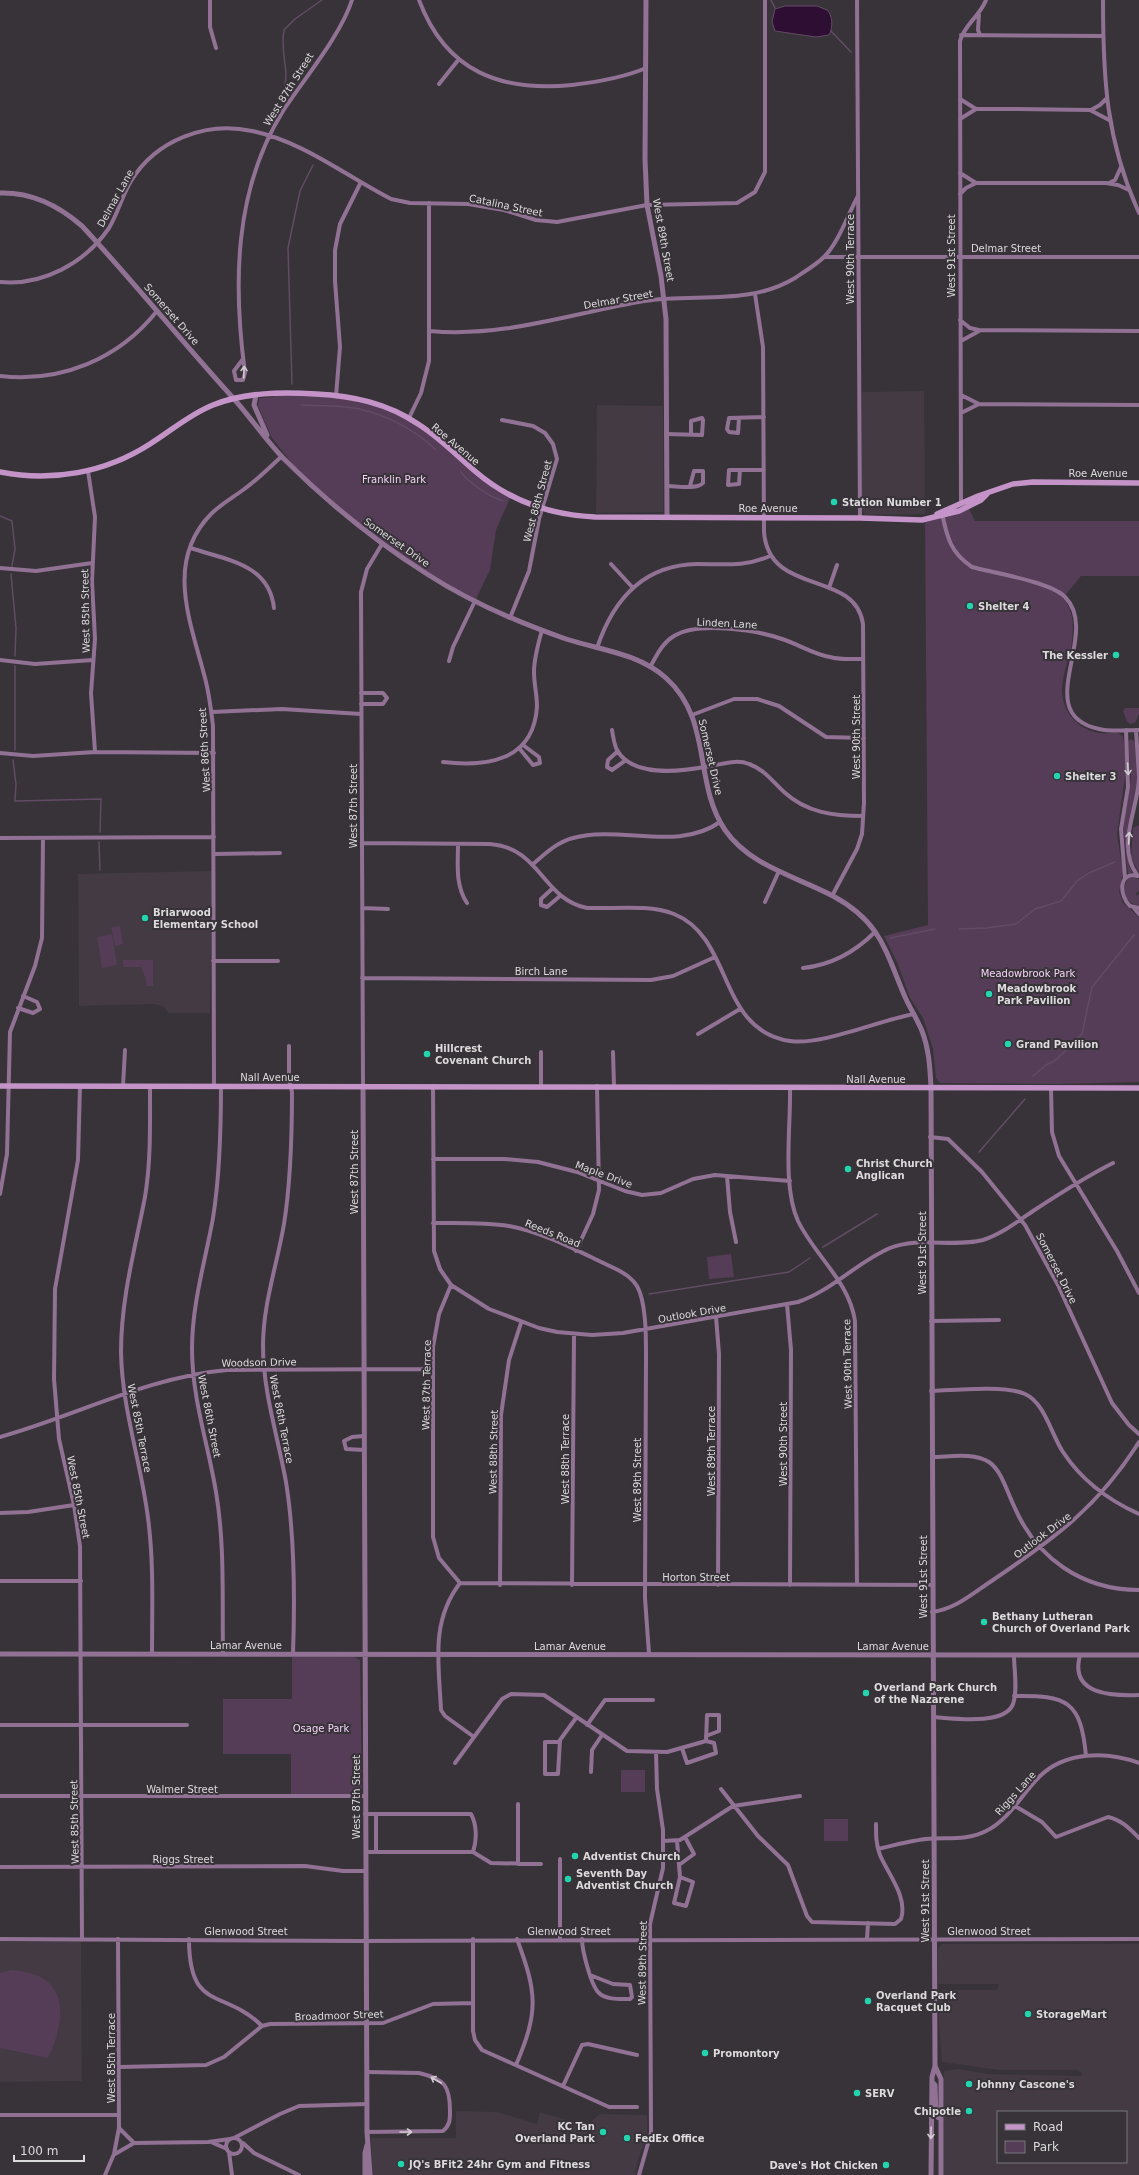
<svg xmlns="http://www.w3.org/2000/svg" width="1139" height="2175" font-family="'DejaVu Sans',sans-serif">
<rect width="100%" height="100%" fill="#373338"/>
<path fill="#433a43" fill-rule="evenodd" d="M924 391 925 514 865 515 862 509V392Z
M597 405 663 406V512L596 513Z
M212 871 210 1013H169L163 1006 155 1004 79 1006 78 874Z
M0 1941H81L82 2081 0 2082Z
M942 1944H1139V2175H944V2071L957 2069 988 2074 1082 2076 1081 2072 1077 2070H999L942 2062 939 2025V1992L944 1990H997L999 1984H938V1949ZM998 2112H1126V2162H998Z
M456 2111 497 2112 537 2124 540 2112 586 2126 600 2114 647 2115V2137L638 2160 635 2175H372L371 2138H456Z"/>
<path fill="#553c57" d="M280 393 355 398 409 418 511 496 496 530 490 570 475 601 382 544 297 470 272 438 258 406 259 398 273 397Z
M969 509 975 521H1139V576H1081L1063 598C1076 613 1073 631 1071 650L1069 653C1067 665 1062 678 1062 690 1062 712 1078 730 1100 733 1107 734 1112 732 1118 733L1123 736 1126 762 1125 777 1117 834 1123 873 1119 892 1123 903 1139 917V1082L1059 1084 940 1083 936 1078 933 1049 923 1018 910 998 897 962 884 936 928 925 925 522 951 516Z
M1125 708H1139V714L1135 723 1130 724 1127 721 1123 711Z
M1131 739 1135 742C1135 756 1138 771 1137 785 1135 815 1119 843 1132 873L1128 874 1123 827 1131 777 1128 741Z
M1139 825V873L1131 857 1133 828Z
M1135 877 1139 880V891L1136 893 1137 896 1139 894V906C1125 903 1119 890 1129 878Z
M120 926 123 944 115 946 111 927Z
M112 934 117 965 102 968 97 937Z
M123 960H153V986H146V979L141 967H123Z
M731 1254 734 1277 709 1279 707 1257Z
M292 1657H354L360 1660 362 1789 359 1794 291 1795V1754H223V1699H292Z
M621 1770H645V1792H621Z
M824 1819H848V1841H824Z
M11 1970C69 1973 68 2016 48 2058L0 2048V1973Z"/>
<path fill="#2e0e32" stroke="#624b65" d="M785 6H817L827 10C833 15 833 28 829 35L816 37 775 31 772 22 775 9Z"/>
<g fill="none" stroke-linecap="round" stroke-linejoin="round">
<path stroke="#624b65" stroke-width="1.5" d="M771 0 775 8
M831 31 851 52
M286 99C283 90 286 83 286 74 285 59 281 45 284 30L295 19 322 0
M292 384 288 248 300 191 313 165
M301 405C320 406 341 405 359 409 387 415 415 430 435 449
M461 472C469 483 490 497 503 501
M0 516 12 521 15 549 12 566
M11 574 16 628 15 656
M15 750V666
M13 760 16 784 15 801 101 799 100 832
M99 842 100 870
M959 929 986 928 1016 924 1035 909 1061 901 1077 881 1089 873 1115 862
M890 938 935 929
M1033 1076 1046 1065 1056 1060 1082 1034 1092 987 1134 935
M979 1152 1025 1099
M823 1247 877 1214
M649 1294 789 1272 810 1258"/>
<path stroke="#917294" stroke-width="4" d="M210 0V27L216 48
M419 0C446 72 501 92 572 85 597 82 623 78 646 68
M857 0 860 518
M1103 0C1103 79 1106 140 1139 213
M979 14 978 30 980 35
M961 35 1103 36
M439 84 459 59
M960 99 976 109
M1091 110 1100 105 1106 99
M960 119 976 109H1010L1090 110 1109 120
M960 173 976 183
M1109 183 1115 180 1121 167
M960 194 966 188 976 183H1106L1118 185 1129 190
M824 257H1139
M0 282C43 286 85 263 109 228 118 213 122 196 131 181 156 140 206 121 252 131 302 141 346 176 391 199L410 203 468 204 504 210 536 220 557 222 647 205 737 203 755 192 765 172V0
M755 294 763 347 764 532C769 597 855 569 863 624L864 803 862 834 857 849 832 896
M960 320 970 328 979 330 1139 331
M430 331C503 338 573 313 644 301 695 293 749 306 795 278 804 272 817 264 824 257 839 242 848 214 858 196
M961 341 979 331
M243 359 234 371 236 380H243L245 373C233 284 234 190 283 111 304 79 341 35 352 0
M0 376C61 383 119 359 157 311
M961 395 979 404 1139 405
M336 396 340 347 335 281V250L340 224 361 182
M961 413 979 404
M409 418 421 393 429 361V203
M739 418 738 433 729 432 727 429 729 418 764 417
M502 420 533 426 545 433 553 444 557 459 539 519 529 571 510 618
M666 434 702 435 703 420 702 418 691 421V433
M740 470 739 484 728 485 729 470H764
M88 471 95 517 92 581 95 639 91 693 95 752
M667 486C676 486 697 490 703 483V471H694L690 486
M961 504 960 41C964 25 980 16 986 0
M942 513C947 538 951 553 972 567 994 573 1051 582 1065 597 1102 634 1029 714 1099 729 1112 732 1126 730 1139 730
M191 548C225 560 269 563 274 608
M611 564 633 588
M0 568 36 571 92 563
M829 588 837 565
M597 648C613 600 643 565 697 564 723 564 746 567 770 556
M0 660 35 664 93 660
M449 661 453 647 475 601
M650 667C657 655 662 643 674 636 698 621 756 630 782 639 798 644 813 654 830 657 841 660 852 659 863 659
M361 693H383L387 698 383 704H361
M212 712 282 709 361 714
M692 715 734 699H757L779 706 826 737 864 738
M612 730C613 736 614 744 617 750 633 779 684 771 710 766 723 764 737 759 749 764 764 769 773 782 784 792 807 813 834 816 863 816
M1136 730 1139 776
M519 748 533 765 540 763 539 757 523 745
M618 751 608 760 607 767 612 770 626 760
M0 753 33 756 95 752 214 753
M443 762C487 767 534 761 537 706 537 695 534 684 534 672 534 658 538 644 542 630
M0 838 214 837
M362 843 490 844C541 848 542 899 587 908 615 909 648 904 674 914 734 938 717 1030 790 1041 821 1046 880 1020 914 1014
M458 844C458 864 455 885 467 903
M215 854 280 853
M533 864C545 854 557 842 573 838 620 825 678 852 720 822
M1137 875C1116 845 1138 810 1139 778
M1138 876C1118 871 1119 896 1130 906L1139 908
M1125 878 1121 829 1128 787 1126 730
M553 888 541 899V905L547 907 560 896
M765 902 779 871
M362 908 388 909
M1134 908 1139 914
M213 961H278
M803 968C832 965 855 952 875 932
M362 978 651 980 673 976 715 957
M18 1008 33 1013 40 1009 37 1002 23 996
M698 1034 740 1009
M289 1046V1080L292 1092C292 1136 291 1180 284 1224 277 1265 263 1304 263 1346 263 1392 278 1437 286 1482 295 1538 295 1597 293 1654
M613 1052 614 1086
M363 1085 361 592 367 569 382 544
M80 1086 78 1160 55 1289 54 1379 59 1439 74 1505 80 1546 82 1939
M123 1086 125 1050
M150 1086C150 1123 151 1161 145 1197 135 1249 121 1298 121 1352 122 1409 141 1462 148 1518 154 1563 152 1609 152 1654
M214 1086 213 726C211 709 209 693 205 678 191 623 164 562 211 514 221 504 232 498 243 490 257 480 269 468 282 456
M221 1086C221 1131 220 1174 213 1218 205 1262 192 1304 192 1349 192 1398 208 1444 216 1492 225 1545 222 1600 223 1654
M433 1086 434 1251 440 1269 451 1285 489 1309 539 1328 557 1332 592 1335 623 1333 798 1302C833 1290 857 1262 890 1248 919 1236 952 1248 983 1240 1001 1234 1017 1222 1033 1211 1059 1194 1085 1177 1113 1163
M541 1086V1052
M790 1088C791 1126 782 1186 798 1221 815 1256 849 1281 855 1321L857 1585
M1051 1088 1052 1132 1059 1156 1117 1251 1139 1293
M930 1137 948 1139 982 1172 1025 1225 1058 1285 1112 1403 1129 1425 1139 1434
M433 1159H505L538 1162 577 1172 625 1191 642 1195 661 1193 693 1179 715 1175 790 1181
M727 1176 730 1212 736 1242
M0 1194 7 1154 10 1032 35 966 42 938 43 838
M433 1223C458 1223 484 1222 509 1226 547 1233 583 1254 618 1270 625 1274 632 1278 637 1286 646 1302 646 1335 646 1354L645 1598 649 1654
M576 1251 593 1214 599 1190 597 1086
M451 1285 439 1314 433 1347V1537L439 1558 460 1583
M787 1304 791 1350 790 1585
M716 1317 719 1354 718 1585
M931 1321 999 1320
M931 1391C954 1390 1006 1385 1025 1394 1045 1403 1051 1434 1063 1452 1082 1481 1108 1500 1139 1514
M364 1436 352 1437 344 1441 346 1449 364 1450
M0 1437C76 1416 147 1377 227 1370L433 1369
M932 1457C949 1457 973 1452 989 1462 1002 1471 1007 1492 1014 1506 1036 1558 1082 1590 1139 1590
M0 1513 28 1512 74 1505
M0 1581H81
M460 1583 932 1585
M460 1583C430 1622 439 1665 441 1710L445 1716 474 1737
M500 1585 501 1415 509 1360 521 1323
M572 1585 574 1334
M932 1612C956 1609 973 1593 993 1580 1055 1538 1098 1507 1139 1442
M1080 1655C1069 1695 1112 1696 1139 1695
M1014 1696C1067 1695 1081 1701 1086 1756
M933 1717C951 1718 1005 1726 1013 1704 1018 1690 1014 1670 1014 1655
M0 1725H187
M587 1725 605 1700H653
M706 1736 719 1731V1715H707L706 1741
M559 1742H545V1774H558L560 1740 576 1718
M682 1748 687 1763 716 1753 714 1743 706 1741
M455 1763 502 1699 511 1694 544 1695 627 1751 667 1752 706 1741
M591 1772 592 1750 602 1735
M721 1789 758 1836 788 1865 807 1916 812 1922 895 1924 901 1919C908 1897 888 1874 880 1855 876 1845 876 1835 876 1824
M0 1796H365
M1015 1806 1042 1822 1056 1837 1108 1817C1122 1820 1130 1829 1139 1838
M365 1814H471C477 1825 477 1840 473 1852
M376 1814V1852
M663 1841 680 1840 733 1806 800 1796
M677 1841 680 1877 674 1903 686 1906 693 1882 680 1877
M878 1849C894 1845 910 1841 926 1839 946 1837 967 1841 986 1831 1009 1820 1021 1795 1039 1777 1065 1751 1107 1751 1139 1763
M366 1852H473L491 1863 541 1864
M518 1864V1804
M679 1865 694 1854 685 1837
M0 1867 305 1866 343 1871H366
M0 1939 360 1941 1139 1939
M189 1939C189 2013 224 1988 262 2026
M473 1939V2031L475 2040 482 2050 609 2107H637
M560 1939V1859
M582 1939C582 1950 591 1986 599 1993 606 2000 620 1999 630 1999L632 1997 630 1985 613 1984 590 1975
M867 1939 868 1923
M516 2065C539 2011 537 1993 517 1939
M119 2067 206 2065 224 2057 262 2026 270 2024 383 2023 433 2004 473 2003
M367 2072 419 2073C445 2079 450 2086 450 2111 450 2120 450 2125 443 2131L367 2132
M563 2086 582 2045 588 2044 637 2055
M0 2115H119
M119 2128 134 2143
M234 2138 280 2114 299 2106 367 2104
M226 2146a8 8 0 1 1 16 0a8 8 0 1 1-16 0Z
M211 2142 227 2149
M243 2143 254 2153 299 2175
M229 2152 232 2175
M115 2154 134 2143 208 2142 230 2139
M105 2175 114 2154 119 2128 118 1939
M639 2175 651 2133 650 1924 663 1868V1830L657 1789 656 1752"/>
<path stroke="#917294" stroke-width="5" d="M646 0 645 160 647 205 661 276 666 319 667 517
M0 193C32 192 58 205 82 226 134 282 182 342 234 399 251 418 265 439 283 458 327 502 375 541 427 574 470 602 517 622 566 639 600 650 638 653 666 678 713 720 693 783 725 830 750 866 795 876 833 896 881 922 885 950 905 997 910 1008 917 1019 922 1031 929 1049 930 1068 931 1087L935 2066 932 2077 931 2175
M256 395 254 405 267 435
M363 1085 367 2132 370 2175
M0 1654 1139 1655
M935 2066 941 2079V2175
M932 2082 935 2085 936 2116 941 2119
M365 2175V2153L367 2145"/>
<path stroke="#c494c9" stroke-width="5.5" d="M0 472C52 482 105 473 150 444 171 431 190 414 213 405 245 392 282 392 316 394 353 396 387 403 418 424 439 437 457 456 476 472 510 501 550 515 595 517L860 518 922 520 959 511 981 500 987 494
M937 514 978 496 1013 484 1033 482 1139 483
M0 1086 1139 1088"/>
</g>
<defs><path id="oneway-shaft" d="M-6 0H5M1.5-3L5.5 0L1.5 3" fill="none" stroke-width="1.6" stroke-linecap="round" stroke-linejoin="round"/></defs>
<g stroke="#d2cad2">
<use href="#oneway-shaft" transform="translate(244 372) rotate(-88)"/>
<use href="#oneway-shaft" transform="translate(1128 769) rotate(87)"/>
<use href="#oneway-shaft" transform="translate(1129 838) rotate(-87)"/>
<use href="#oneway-shaft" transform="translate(436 2080) rotate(-150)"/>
<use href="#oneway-shaft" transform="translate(406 2132)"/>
<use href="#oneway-shaft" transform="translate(931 2133) rotate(91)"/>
</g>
<g fill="#22d5af" stroke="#373338" stroke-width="1.5">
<circle cx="834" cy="502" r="4"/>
<circle cx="970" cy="606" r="4"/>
<circle cx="1116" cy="655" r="4"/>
<circle cx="1057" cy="776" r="4"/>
<circle cx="145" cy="918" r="4"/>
<circle cx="989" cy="994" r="4"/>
<circle cx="1008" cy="1044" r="4"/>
<circle cx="427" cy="1054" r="4"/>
<circle cx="848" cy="1169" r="4"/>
<circle cx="984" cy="1622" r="4"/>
<circle cx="866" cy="1693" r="4"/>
<circle cx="575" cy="1856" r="4"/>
<circle cx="568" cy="1879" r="4"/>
<circle cx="868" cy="2001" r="4"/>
<circle cx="1028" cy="2014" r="4"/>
<circle cx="705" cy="2053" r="4"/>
<circle cx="969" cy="2084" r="4"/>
<circle cx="857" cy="2093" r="4"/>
<circle cx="969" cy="2111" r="4"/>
<circle cx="603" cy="2132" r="4"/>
<circle cx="627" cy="2138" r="4"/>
<circle cx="401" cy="2164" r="4"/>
<circle cx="886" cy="2165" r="4"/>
</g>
<g text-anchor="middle" stroke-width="4" stroke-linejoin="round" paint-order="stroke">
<g font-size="10" fill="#dddadd" stroke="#373338">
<text transform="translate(288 89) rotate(-58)" y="4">West 87th Street</text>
<text transform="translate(115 198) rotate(-61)" y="4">Delmar Lane</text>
<text transform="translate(506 205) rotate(12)" y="4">Catalina Street</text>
<text transform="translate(664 240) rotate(80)" y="4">West 89th Street</text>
<text x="1006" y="252">Delmar Street</text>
<text transform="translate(951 256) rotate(-90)" y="4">West 91st Street</text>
<text transform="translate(850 259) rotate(-90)" y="4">West 90th Terrace</text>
<text transform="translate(618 299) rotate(-10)" y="4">Delmar Street</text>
<text transform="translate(172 314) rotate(49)" y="4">Somerset Drive</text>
<text transform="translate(456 444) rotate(40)" y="4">Roe Avenue</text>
<text x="1098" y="477">Roe Avenue</text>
<text transform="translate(537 501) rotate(-75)" y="4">West 88th Street</text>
<text x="768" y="512">Roe Avenue</text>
<text transform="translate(397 542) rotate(35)" y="4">Somerset Drive</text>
<text transform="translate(85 611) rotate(-91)" y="4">West 85th Street</text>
<text transform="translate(727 623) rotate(3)" y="4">Linden Lane</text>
<text transform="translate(856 737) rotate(-90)" y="4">West 90th Street</text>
<text transform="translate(204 750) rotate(-93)" y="4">West 86th Street</text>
<text transform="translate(711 757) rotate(77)" y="4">Somerset Drive</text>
<text transform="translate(353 806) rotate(-90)" y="4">West 87th Street</text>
<text x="541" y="975">Birch Lane</text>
<text x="270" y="1081">Nall Avenue</text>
<text x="876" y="1083">Nall Avenue</text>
<text transform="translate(354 1172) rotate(-90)" y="4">West 87th Street</text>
<text transform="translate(604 1174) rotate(20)" y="4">Maple Drive</text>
<text transform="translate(553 1233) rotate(22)" y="4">Reeds Road</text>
<text transform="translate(922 1253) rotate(-90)" y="4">West 91st Street</text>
<text transform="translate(1057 1268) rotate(63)" y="4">Somerset Drive</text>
<text transform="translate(692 1313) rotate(-10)" y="4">Outlook Drive</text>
<text transform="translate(259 1362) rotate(-1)" y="4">Woodson Drive</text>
<text transform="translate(847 1364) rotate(-91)" y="4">West 90th Terrace</text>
<text transform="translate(426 1385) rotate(-89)" y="4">West 87th Terrace</text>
<text transform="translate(210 1416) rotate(79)" y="4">West 86th Street</text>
<text transform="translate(282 1419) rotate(79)" y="4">West 86th Terrace</text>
<text transform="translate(140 1428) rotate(79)" y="4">West 85th Terrace</text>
<text transform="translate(783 1444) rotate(-90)" y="4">West 90th Street</text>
<text transform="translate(711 1451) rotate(-90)" y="4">West 89th Terrace</text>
<text transform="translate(493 1452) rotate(-89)" y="4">West 88th Street</text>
<text transform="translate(565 1459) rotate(-90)" y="4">West 88th Terrace</text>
<text transform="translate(637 1480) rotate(-90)" y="4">West 89th Street</text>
<text transform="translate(79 1497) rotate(79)" y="4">West 85th Street</text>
<text transform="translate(1042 1535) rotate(-37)" y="4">Outlook Drive</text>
<text x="696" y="1581">Horton Street</text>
<text transform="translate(923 1577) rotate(-90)" y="4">West 91st Street</text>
<text x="246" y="1649">Lamar Avenue</text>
<text x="570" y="1650">Lamar Avenue</text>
<text x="893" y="1650">Lamar Avenue</text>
<text x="182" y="1793">Walmer Street</text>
<text transform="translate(1015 1793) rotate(-48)" y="4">Riggs Lane</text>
<text transform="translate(356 1797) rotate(-90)" y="4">West 87th Street</text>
<text transform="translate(74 1822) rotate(-91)" y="4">West 85th Street</text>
<text x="183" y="1863">Riggs Street</text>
<text transform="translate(925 1901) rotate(-90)" y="4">West 91st Street</text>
<text x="246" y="1935">Glenwood Street</text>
<text x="569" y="1935">Glenwood Street</text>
<text x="989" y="1935">Glenwood Street</text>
<text transform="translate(642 1963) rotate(-89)" y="4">West 89th Street</text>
<text transform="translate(339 2015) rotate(-2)" y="4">Broadmoor Street</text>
<text transform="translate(111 2058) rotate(-90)" y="4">West 85th Terrace</text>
</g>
<g font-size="10" fill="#f5d2f8" stroke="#373338">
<text x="394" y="483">Franklin Park</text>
<text x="1028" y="977">Meadowbrook Park</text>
<text x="321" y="1732">Osage Park</text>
</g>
<g font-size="10" font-weight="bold" fill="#dddadd" stroke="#373338" text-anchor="start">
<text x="842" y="506">Station Number 1</text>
<text x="978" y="610">Shelter 4</text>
<text x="1108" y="659" text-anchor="end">The Kessler</text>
<text x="1065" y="780">Shelter 3</text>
<text x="153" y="916">Briarwood<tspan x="153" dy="12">Elementary School</tspan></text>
<text x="997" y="992">Meadowbrook<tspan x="997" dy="12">Park Pavilion</tspan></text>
<text x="1016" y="1048">Grand Pavilion</text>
<text x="435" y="1052">Hillcrest<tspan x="435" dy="12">Covenant Church</tspan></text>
<text x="856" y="1167">Christ Church<tspan x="856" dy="12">Anglican</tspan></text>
<text x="992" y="1620">Bethany Lutheran<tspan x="992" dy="12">Church of Overland Park</tspan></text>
<text x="874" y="1691">Overland Park Church<tspan x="874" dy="12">of the Nazarene</tspan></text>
<text x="583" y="1860">Adventist Church</text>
<text x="576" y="1877">Seventh Day<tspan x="576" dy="12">Adventist Church</tspan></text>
<text x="876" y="1999">Overland Park<tspan x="876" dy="12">Racquet Club</tspan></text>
<text x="1036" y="2018">StorageMart</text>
<text x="713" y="2057">Promontory</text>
<text x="977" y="2088">Johnny Cascone's</text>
<text x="865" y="2097">SERV</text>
<text x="961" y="2115" text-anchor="end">Chipotle</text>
<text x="595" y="2130" text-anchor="end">KC Tan<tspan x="595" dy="12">Overland Park</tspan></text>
<text x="635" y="2142">FedEx Office</text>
<text x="409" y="2168">JQ's BFit2 24hr Gym and Fitness</text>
<text x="878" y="2169" text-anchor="end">Dave's Hot Chicken</text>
</g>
</g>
<rect x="997" y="2111" width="130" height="52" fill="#373338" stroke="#79767a"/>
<rect x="1005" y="2124" width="20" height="6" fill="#c494c9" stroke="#79767a"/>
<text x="1033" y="2131" font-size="12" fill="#dddadd">Road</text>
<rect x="1005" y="2141" width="20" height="12" fill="#553c57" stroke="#79767a"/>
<text x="1033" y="2151" font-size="12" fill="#dddadd">Park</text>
<path d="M14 2155v6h70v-6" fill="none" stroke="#dddadd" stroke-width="2"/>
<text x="20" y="2155" font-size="12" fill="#dddadd" stroke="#373338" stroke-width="3" paint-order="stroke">100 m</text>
</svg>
